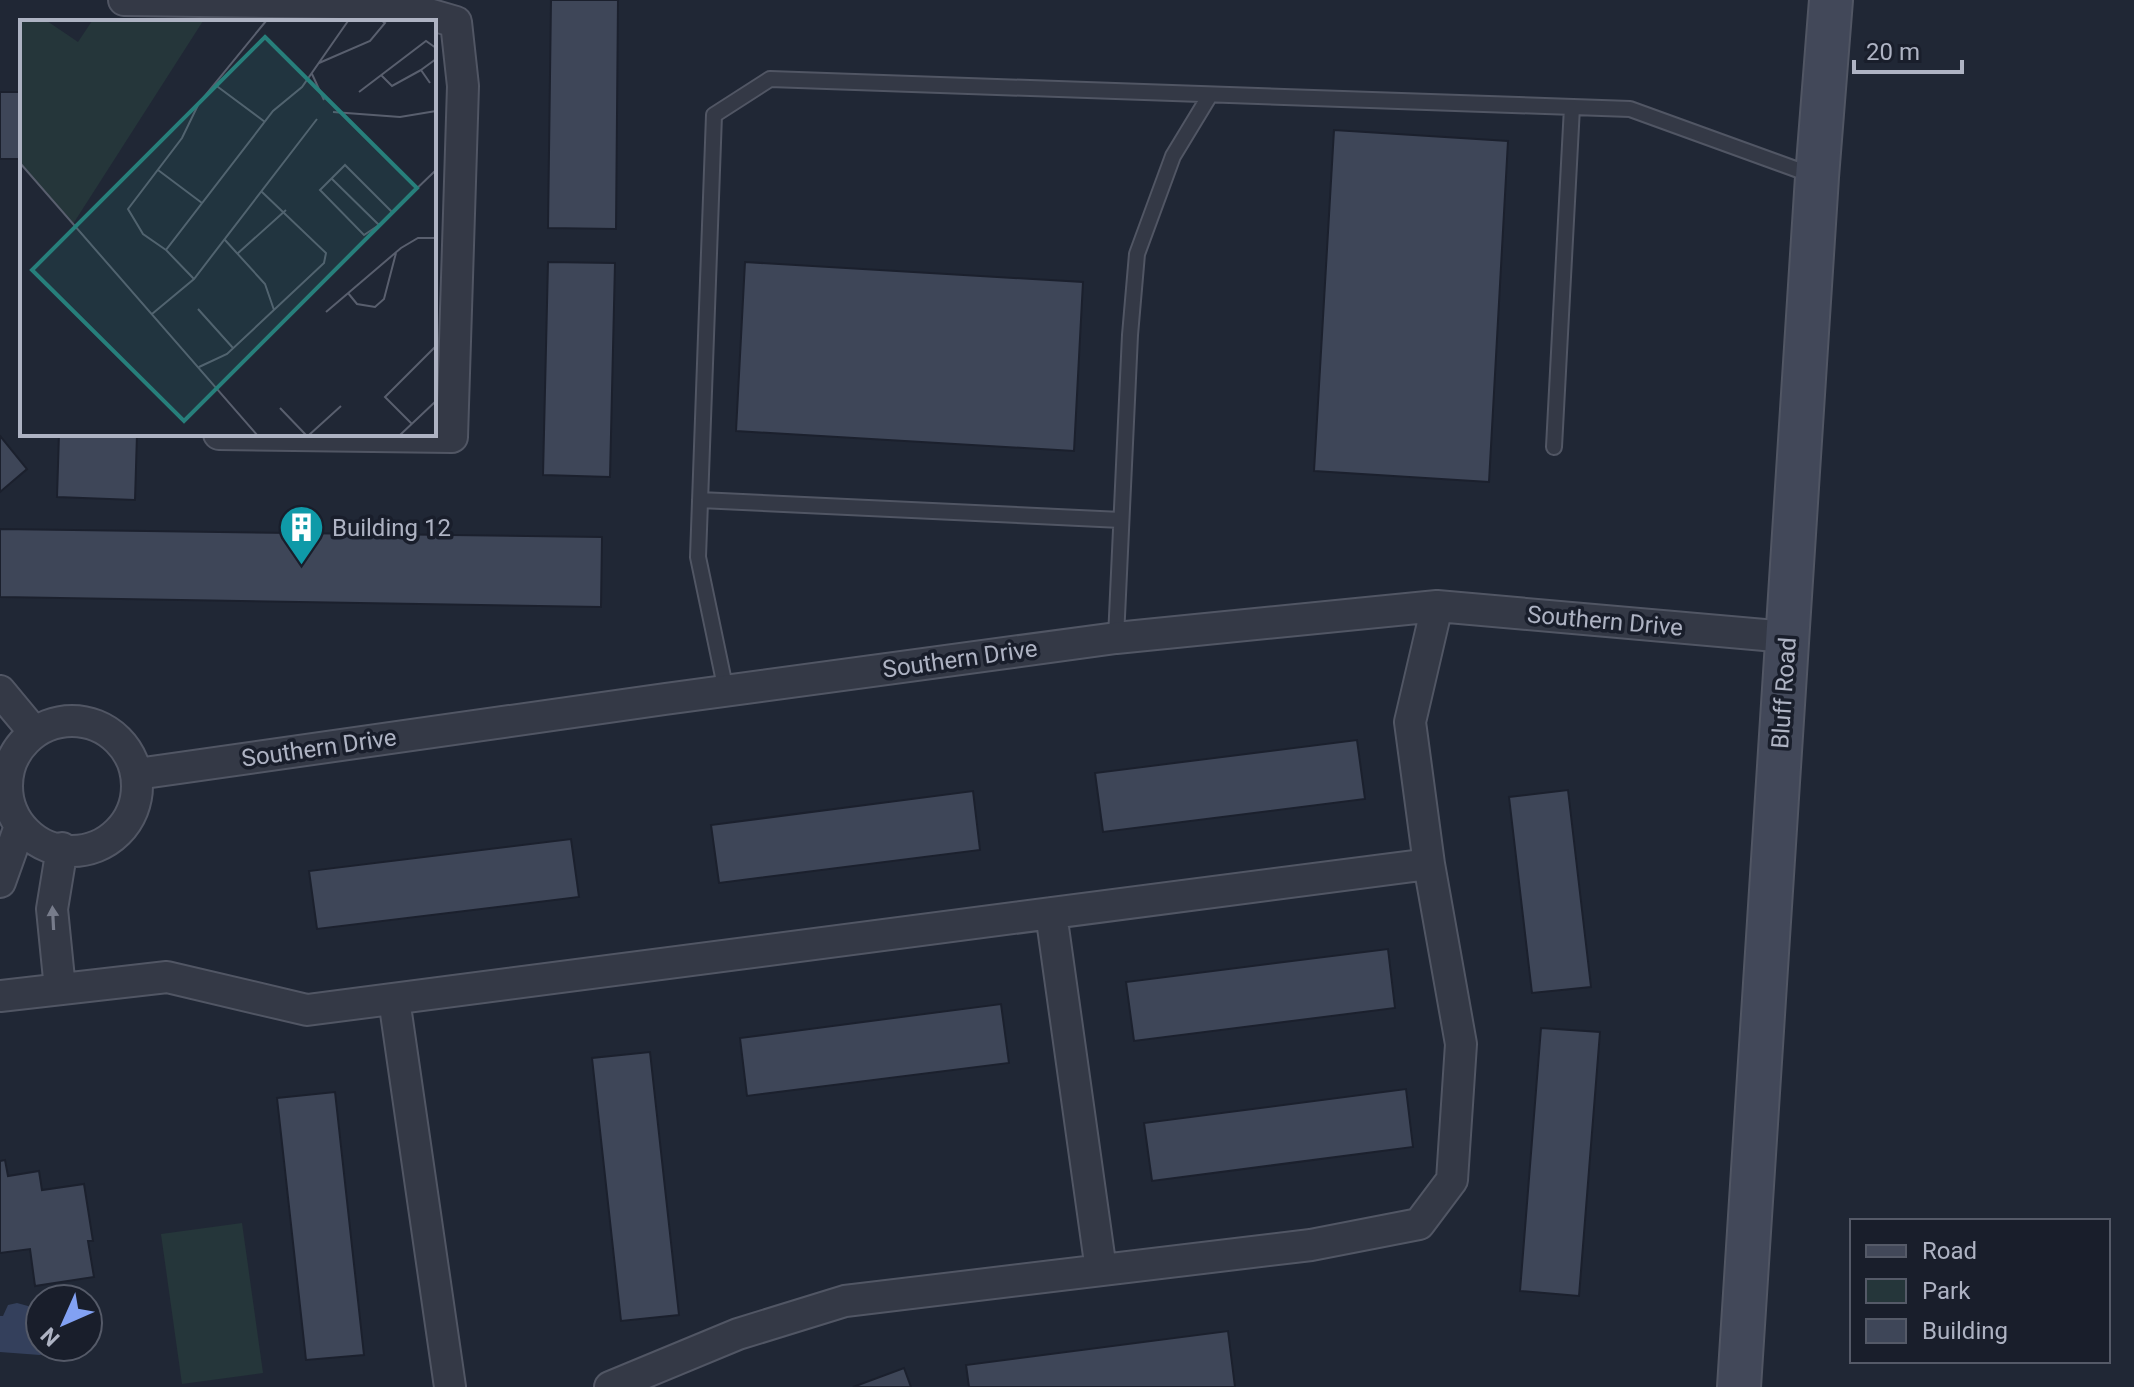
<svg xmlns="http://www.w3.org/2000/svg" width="2134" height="1387" font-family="Roboto,sans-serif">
<rect width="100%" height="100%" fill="#202735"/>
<path fill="#25363a" d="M242 1223 263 1373 182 1384 161 1234Z"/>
<path fill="#34405c" d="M17 1303 28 1306 37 1312 38 1324H40V1347H60L40 1355 0 1352V1316H3L8 1305Z"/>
<path fill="#3e4658" stroke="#1b202d" stroke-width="2" d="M551 0H618L616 229 548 228Z
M0 92H22V159H0Z
M1334 130 1508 141 1489 482 1314 471Z
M548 262 615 263 610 477 543 475Z
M745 262 1083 282 1074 451 736 431Z
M59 434H137L135 500 57 497Z
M0 436 27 469 0 492Z
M0 529 602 537 601 607 0 597Z
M1357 740 1365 799 1103 832 1095 773Z
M1568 790 1591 987 1532 993 1509 797Z
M973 791 980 850 719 883 711 825Z
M571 839 579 897 317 929 309 871Z
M1388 949 1395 1008 1134 1041 1126 982Z
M1001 1004 1009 1063 747 1096 740 1038Z
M1541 1028 1600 1032 1579 1296 1520 1291Z
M650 1052 679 1315 621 1321 592 1058Z
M1406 1089 1413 1147 1152 1181 1144 1123Z
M335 1092 364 1355 306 1360 277 1098Z
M5 1160 8 1176 39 1171 42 1190 84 1184 93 1241H88L94 1277 35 1286 30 1249 0 1253V1161Z
M1228 1331 1235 1387H969L966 1365Z
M904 1368 911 1387H853Z"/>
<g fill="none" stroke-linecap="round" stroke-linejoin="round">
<defs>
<path id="service" d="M1554 447 1572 107
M700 500 1121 520
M1116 638 1130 335 1137 254 1173 156 1210 95
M726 691 698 557 714 115 770 79 1630 109 1812 175"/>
<path id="minor" d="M124 0 342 3 401 6 456 22 463 86 452 437 219 434
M0 691 34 732
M7 786a65 65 0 1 1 130 0a65 65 0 1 1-130 0Z
M137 774 665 699 1116 638 1437 606 1787 637
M0 882 20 826
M1051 913 1101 1270
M60 989 52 909 62 848
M0 996 167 977 307 1010 1429 864 1410 722 1437 606
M394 999 450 1387
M610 1387 738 1334 845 1301 1311 1245 1419 1224 1452 1180 1461 1044 1429 864"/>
<path id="secondary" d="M1739 1387 1817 177 1831 0"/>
</defs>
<use href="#service" stroke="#515664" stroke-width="18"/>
<use href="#minor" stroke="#515664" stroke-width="34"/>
<use href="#secondary" stroke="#515664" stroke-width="46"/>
<use href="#service" stroke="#343946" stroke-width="14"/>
<use href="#minor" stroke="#343946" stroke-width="30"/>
<use href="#secondary" stroke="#424859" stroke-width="42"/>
</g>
<defs><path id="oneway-solid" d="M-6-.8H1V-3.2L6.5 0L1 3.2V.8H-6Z" transform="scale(2)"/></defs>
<use fill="#777c8b" href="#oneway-solid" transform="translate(53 918) rotate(-93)"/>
<defs>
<symbol id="building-pin" viewBox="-11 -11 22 30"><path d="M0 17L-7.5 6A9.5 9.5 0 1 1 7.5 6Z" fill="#0f9aa8" stroke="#191e2b"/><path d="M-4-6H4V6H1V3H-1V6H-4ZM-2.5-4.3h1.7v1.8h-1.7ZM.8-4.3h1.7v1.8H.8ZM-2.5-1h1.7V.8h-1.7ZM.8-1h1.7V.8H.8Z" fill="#fff"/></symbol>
</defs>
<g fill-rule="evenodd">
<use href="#building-pin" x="276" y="502" width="51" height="69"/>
</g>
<g text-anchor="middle" stroke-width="7" stroke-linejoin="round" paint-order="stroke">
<g font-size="24" fill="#aeb3c3" stroke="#191e2b" text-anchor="start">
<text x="332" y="536">Building 12</text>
</g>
<g font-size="24" fill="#aeb3c3" stroke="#191e2b">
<text transform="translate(1605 621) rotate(5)" y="8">Southern Drive</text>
<text transform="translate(960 659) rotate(-8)" y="8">Southern Drive</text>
<text transform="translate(1784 693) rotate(-86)" y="8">Bluff Road</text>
<text transform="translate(319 748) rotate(-8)" y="8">Southern Drive</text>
</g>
</g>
<g transform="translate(20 20)">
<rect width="416" height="416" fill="#202735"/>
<path d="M0 1H27L58 22 72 1H183L53 204 0 143Z" fill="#25363a"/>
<path fill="none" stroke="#595f6e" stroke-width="2" d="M299 43 350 21 365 3 362 1M292 54 304 80M361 55 372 66 401 50M410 63 401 50 416 39M194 64 245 102M339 72 406 21 416 28M313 92 380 97 416 91M0 143 237 415M138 150 182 183M311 158 359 205M372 192 325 145 300 170 344 215 359 205 416 150M205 220 245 264 254 290M146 230 123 214 108 189 162 118 179 83 246 1M217 234 266 190M174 259 146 230 253 91 282 67 328 1M328 273 337 284 355 287 364 279 376 233M178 289 213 328M306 292 381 228 398 218H416M132 294 174 259 297 99M179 347 207 334 304 243 306 233 242 172M260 388 286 415M392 404 365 377 416 326M289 415 321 386M380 415 416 381"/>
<path fill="#277f7b" fill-opacity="0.15" stroke="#277f7b" stroke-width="4" d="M245 17 397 168 164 401 12 250Z"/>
<rect width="416" height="416" fill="none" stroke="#aeb3c3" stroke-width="4"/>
</g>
<rect x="1850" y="1219" width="260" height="144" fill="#191e2b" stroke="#555a68" stroke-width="2"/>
<rect x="1866" y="1245" width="40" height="12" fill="#424859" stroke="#555a68" stroke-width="2"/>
<text x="1922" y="1259" font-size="24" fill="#aeb3c3">Road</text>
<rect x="1866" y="1279" width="40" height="24" fill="#25363a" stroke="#555a68" stroke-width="2"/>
<text x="1922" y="1299" font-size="24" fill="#aeb3c3">Park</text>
<rect x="1866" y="1319" width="40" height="24" fill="#3e4658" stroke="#555a68" stroke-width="2"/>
<text x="1922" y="1339" font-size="24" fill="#aeb3c3">Building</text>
<g transform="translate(64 1323) rotate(225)"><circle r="38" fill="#191e2b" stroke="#555a68" stroke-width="2"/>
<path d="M0-6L14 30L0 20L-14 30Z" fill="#82a1f3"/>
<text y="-12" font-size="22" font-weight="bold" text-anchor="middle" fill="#aeb3c3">N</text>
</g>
<path d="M1854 60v12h108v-12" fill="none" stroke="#aeb3c3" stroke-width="4"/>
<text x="1866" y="60" font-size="24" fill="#aeb3c3" stroke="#191e2b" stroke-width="6" paint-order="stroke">20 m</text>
</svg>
